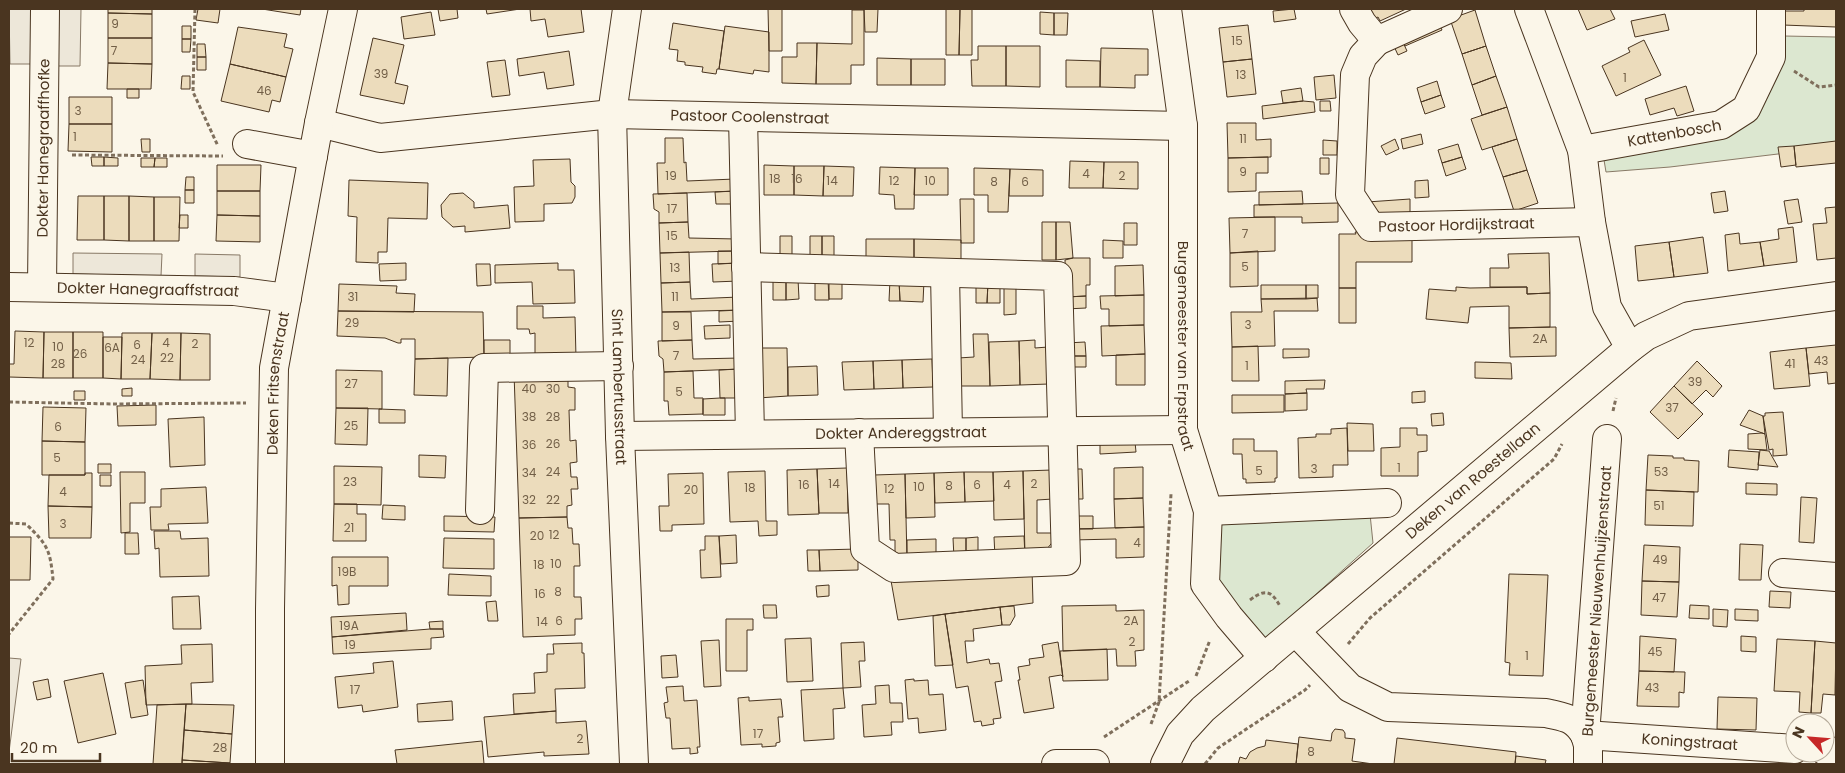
<svg xmlns="http://www.w3.org/2000/svg" width="1845" height="773" font-family="Poppins,sans-serif">
<rect width="100%" height="100%" fill="#fbf6e9"/>
<path fill="#dce7d0" stroke="#887966" d="M1784 36 1836 37V147L1670 167 1606 172 1603 154 1726 137Z
M1370 514 1373 543 1255 649 1217 612 1216 522Z"/>
<path fill="#ede7d9" stroke="#887966" d="M9 9H34V64H10Z
M57 9H81L80 66H57Z
M73 253 162 254 161 276 73 274Z
M195 254 240 255V277L195 276Z
M9 658 21 659 9 752Z"/>
<path fill="#ecdcbc" stroke="#4a3520" d="M108 9H152V14L108 13Z
M198 9H220L218 23 196 20Z
M262 9H301L300 15Z
M438 9H457L458 18 440 21Z
M486 9H520L487 14Z
M530 9H581L584 32 548 37 545 19 531 21Z
M768 9H782V51H769Z
M864 9H878L877 32H865Z
M946 9H960L959 55H946Z
M960 9H972V55H959Z
M1294 9 1296 19 1274 22 1273 11Z
M1370 9H1406L1380 21 1378 17 1372 20 1368 10Z
M1578 9H1610L1615 19 1587 30Z
M1804 9H1836V27L1783 25 1784 11H1804Z
M852 10H864V65H851V84H816L817 43 852 44Z
M1475 10 1486 46 1462 54 1450 19Z
M431 12 435 35 404 39 401 17Z
M1040 12 1054 13V35L1040 34Z
M108 13 152 14V38H108Z
M1054 13H1068L1067 35H1054Z
M1665 14 1669 30 1635 37 1631 21Z
M1437 19 1442 30 1405 46 1400 34Z
M673 23 724 31 719 69H717L716 74 702 72 703 67 685 65V62L677 61 678 50 669 49Z
M1248 25 1252 59 1223 62 1219 28Z
M182 26H191V39H182Z
M725 26 769 32V72L754 70 753 74 719 69Z
M238 27 287 34 284 47 293 49 286 77 230 64Z
M108 38H152V64L108 63Z
M373 38 404 45 395 83 408 86 404 104 360 95Z
M1401 38 1407 51 1398 55 1392 42Z
M182 39H191L190 52H182Z
M1644 40 1661 75 1616 96 1602 66 1630 52 1628 48Z
M797 43H817L816 84 782 83V57H797Z
M197 44H205L206 57H197Z
M978 46H1006V86H972L971 60H978Z
M1006 46H1040V87L1006 86Z
M1486 46 1496 76 1472 85 1462 54Z
M1101 48 1148 49V75H1135V88L1100 87Z
M569 51 574 85 547 89 544 72 519 76 517 59Z
M197 57H206V70H197Z
M877 58 911 59V85H877Z
M911 59H945V85H911Z
M1252 59 1256 94 1227 97 1223 62Z
M505 60 510 95 492 97 487 62Z
M1066 60 1100 61V87H1066Z
M108 63 152 64 151 89H107Z
M230 64 286 77 280 102 272 100 269 112 221 101Z
M1334 75 1336 98 1316 100 1314 77Z
M182 76H190V89H181Z
M1496 76 1507 107 1482 115 1472 85Z
M1437 81 1441 95 1421 102 1417 88Z
M1686 86 1694 111 1677 116 1674 108 1650 115 1645 99Z
M1301 88 1303 101 1283 103 1281 91Z
M127 89H139V98H127Z
M1441 95 1445 107 1425 114 1421 102Z
M69 97H112V124H69Z
M1303 101 1314 102 1315 112 1263 119 1262 106Z
M1320 101H1330L1331 111H1320Z
M1507 107 1517 139 1482 150 1471 119Z
M1227 123H1256V140L1271 139V157L1228 158Z
M69 124H112V152L68 151Z
M1421 134 1423 144 1403 149 1401 139Z
M665 138H683L684 163 686 162 687 181 735 179 736 191 658 194 657 163H665Z
M141 139H150V152H142Z
M1395 139 1399 149 1386 155 1381 146Z
M1517 139 1527 170 1503 177 1492 147Z
M1323 140 1337 141V155H1323Z
M1836 141V163L1796 167 1794 146Z
M1458 144 1462 157 1442 163 1438 150Z
M1794 146 1796 165 1781 167 1778 147Z
M91 157H104V166H92Z
M104 157 118 158V166H104Z
M1268 157V173H1256V191L1228 192V158Z
M1462 157 1466 169 1446 176 1442 163Z
M141 158H155L154 167H141Z
M155 158H167V167H154Z
M1320 158H1329V174H1320Z
M570 159 571 182 575 186V197L572 203 544 204V221L515 222 514 187 534 186 533 160Z
M1070 161 1104 162 1103 188H1069Z
M1104 162H1138V189L1103 188Z
M217 165H261L260 191H217Z
M764 165 794 166V195H764Z
M794 166H824L823 196 794 195Z
M824 166 854 167 853 196H823Z
M880 167 915 168 914 209H895L894 195 879 194Z
M915 168H948V195H914Z
M974 168 1010 169 1008 212H988V195H974Z
M1010 169 1043 170V196H1009Z
M1527 170 1538 203 1514 211 1503 177Z
M186 177H194V190H185Z
M349 180 428 183 427 219 388 218 387 252H378V263L356 262 357 217 348 216Z
M1428 180 1429 197 1415 198V181Z
M185 190H194V203H185Z
M217 191H260V216L217 215Z
M736 191V204H716L715 192Z
M1302 191 1303 204 1259 205V192Z
M1725 191 1728 211 1714 213 1711 193Z
M463 193 474 202V208L508 205 510 228 465 232V226L453 227 442 217 441 205 450 194Z
M687 193 688 222 659 223V212L654 209 653 194Z
M78 196H104V240H77Z
M104 196H129V241L104 240Z
M129 196 154 197V241H129Z
M154 197H180L179 241H154Z
M960 199H974V243H961Z
M1410 199V219H1367V202Z
M1798 199 1802 222 1788 224 1784 201Z
M1338 203V222L1302 223V217H1254V205Z
M1836 207V258L1817 260 1813 224 1827 223 1825 208Z
M180 215H188V228H179Z
M217 215 260 216V242L216 241Z
M1275 217V251L1230 253 1229 218Z
M688 222 689 238 737 239V251L660 253 659 223Z
M1042 222H1056V260H1042Z
M1056 222H1070L1073 258 1056 260Z
M1124 223H1137V245H1124Z
M1793 227 1797 262 1764 266 1760 242 1779 239 1778 229Z
M1355 232H1412V262H1356V288H1339V234H1356Z
M1739 233 1740 244 1760 242 1764 266 1728 271 1725 235Z
M780 236H792V257H780Z
M810 236H822V257H810Z
M822 236H834V257H822Z
M1703 237 1708 273 1674 277 1669 242Z
M866 239H914V259L866 258Z
M914 239 961 240V260L914 259Z
M1103 240 1123 241V258H1103Z
M1669 242 1674 277 1638 281 1635 246Z
M718 251H737L738 263 718 264Z
M1258 251V286L1230 287V253Z
M689 252 690 282 661 283 660 253Z
M1549 253 1550 293 1527 294V287H1490V268H1509L1508 254Z
M1073 258H1090V285H1086V296L1066 297 1065 260Z
M406 263V280L380 281 379 264Z
M558 263V270H574L575 303 533 304 532 282 495 283V265Z
M738 263 739 281 713 282 712 264Z
M476 264H490L491 285 477 286Z
M1143 265 1144 295 1115 296V266Z
M773 279H786V300H773Z
M786 279H798L799 299 786 300Z
M815 279H828L829 300H815Z
M829 279H842V299H829Z
M890 280H899L900 301H889Z
M899 280 924 281 923 302 900 301Z
M1016 281V314L1004 315V282Z
M690 282 691 299 739 297 740 310 662 312 661 283Z
M976 282H988L987 303H976Z
M988 282H1000V303H987Z
M339 284 397 286 396 293 415 294 414 312 338 311Z
M1261 285H1306V299H1261Z
M1306 285H1318V298L1306 299Z
M1456 287 1470 288 1527 287V294L1550 293V327L1509 328V306L1470 307 1468 323 1426 319 1429 289 1456 291Z
M1339 288H1356V323H1339Z
M1144 295V325L1109 326V309H1101L1100 296Z
M1086 296V308L1066 309V297Z
M1317 298 1318 311H1274L1275 346 1232 347 1231 312H1262L1261 299Z
M517 306H543V318L575 317 576 358 535 359V333L530 334 529 329H517Z
M740 310V321L719 322V311Z
M338 311 483 312 484 357 415 359V339H401V343H398L385 338 337 336Z
M662 312H691L692 340 662 341Z
M730 325V338L705 339 704 326Z
M1144 325 1145 354 1102 356 1101 326Z
M1556 327V356L1510 357 1509 328Z
M15 331 44 332 43 378 9 377V364H14Z
M44 332H73V378H43Z
M73 332H103V378H73Z
M122 333H152L150 379H121Z
M152 333H181L180 380 150 379Z
M181 333 210 334V380H180Z
M973 334H988L990 386H959L958 358 974 357Z
M103 337H122L121 379 103 378Z
M484 340H510V357H484Z
M692 340 693 359 740 358V369L664 372 663 359 659 356 658 341Z
M1035 340V348L1048 347 1049 384 1020 385 1019 341Z
M1019 341 1020 385 990 386 989 342Z
M1085 342 1086 356H1067L1066 343Z
M1836 345V383L1828 384 1827 372 1809 374 1806 348Z
M1258 346 1259 381H1232V347Z
M756 348H787L788 396 758 398Z
M1806 348 1810 386 1774 389 1770 352Z
M1283 349H1309V357L1283 358Z
M1145 354V385H1116V355Z
M1067 356H1086V367H1067Z
M448 358 447 396 414 395 415 359Z
M932 359 933 387 903 388 902 360Z
M902 360 903 388 874 389 873 361Z
M873 361 874 389 844 390 842 362Z
M1697 361 1722 386 1713 397 1706 390 1692 404 1674 386Z
M1475 362 1511 363 1512 379 1475 378Z
M817 366 818 395 788 396V367Z
M740 369V398H720L719 370Z
M336 370 382 371V409L336 408Z
M693 371 694 398H703V414L669 415 668 401H664V372Z
M568 372V387L575 388V410H569L570 441 576 440 577 462 570 463 571 477H577L578 489H571L572 505 567 506V517L519 518 514 373Z
M1325 380 1324 389H1306L1307 393 1285 394V381Z
M1674 386 1703 414 1678 439 1650 412Z
M132 388V396H122V389Z
M74 391H85V400H74Z
M1425 391V402L1412 403V392Z
M1307 393V410L1285 411V394Z
M1232 395H1284V412L1232 413Z
M720 398H725V415H703V399Z
M156 405V425L118 426 117 406Z
M43 407 86 408 85 442 42 441Z
M336 408H368L367 445 335 444Z
M379 409 405 410V423H379Z
M1749 410 1763 416 1765 434 1740 425Z
M1783 412 1787 455 1773 456V449L1769 450 1763 416H1765V413Z
M1443 413 1444 425 1432 426 1431 414Z
M204 417 205 465 170 467 168 419Z
M1347 423 1373 424 1374 451H1348Z
M1347 428 1348 465H1333V477L1299 478 1298 438 1316 437V434H1331V429Z
M1400 428H1417V435H1427V451L1418 452V476H1381V448L1400 447Z
M1762 433 1765 434 1767 450 1748 449V434Z
M1233 439H1254V451H1277V478H1275V482L1246 483V479H1243L1242 454H1233Z
M42 441 85 442V475H42Z
M1135 442 1136 452 1100 454V443Z
M1729 450 1759 452 1758 470 1728 467Z
M1760 450 1769 451 1778 467 1758 465Z
M419 455 446 456 445 478 419 477Z
M1648 455 1673 456V458H1684V460L1699 461 1698 492 1646 490Z
M98 464H111V473H98Z
M334 466 382 467 381 505 334 504Z
M1143 467V498L1114 499V468Z
M847 468 848 513H819L817 469Z
M817 469 819 514 788 515 787 470Z
M1069 469H1082L1083 499H1070Z
M1052 470 1053 499 1037 500V533H1059V534L1042 555 1025 556 1023 471Z
M765 471 766 521H777V535L759 536 758 521 730 522 728 472Z
M1023 471 1024 519 994 520 993 472Z
M120 472H145V503H130V532L121 533Z
M964 472H993L994 501 965 502Z
M964 472 965 502 935 503 934 473Z
M85 473H92V507L48 506 49 475H85Z
M703 473 704 524 672 525V531H660L659 506H669L668 474Z
M934 473 935 517 906 518 905 474Z
M905 474 907 560H895V540H890L889 504H868L874 475Z
M100 475H111V486H100Z
M1746 483 1777 484V495L1746 494Z
M206 487 208 523 168 524 169 530H151L150 507H161V489Z
M1646 490 1694 492 1693 526 1645 525Z
M1801 497 1817 498 1814 543 1799 542Z
M1143 498 1144 527 1115 528 1114 499Z
M334 504H357V514H366V541H333Z
M383 505 405 506V520L382 519Z
M48 506 92 507 91 538H49Z
M444 516 495 517 494 532 444 531Z
M1072 516H1093V529H1072Z
M567 517 568 528H572L573 544H579L580 566H574V597H581L582 619H575V635L523 637 519 518Z
M1144 527V557L1116 558V539L1072 540V529Z
M154 531H180L181 539 208 538 209 576 160 577 159 548 155 549Z
M125 533H138L139 554H125Z
M736 535 737 563 721 564 719 536Z
M705 536H719L721 577 701 578 700 550H705Z
M1024 536 1025 556 995 557 994 537Z
M9 537H31L30 580H9Z
M978 537V557H966V538Z
M444 538 494 539V569L443 568Z
M953 538H966V557L954 558Z
M936 539V559L907 560V540Z
M1740 544 1763 545 1761 580H1739Z
M1644 545 1680 547 1679 582 1642 581Z
M858 549V570L820 571 819 550Z
M807 550H819L820 571H808Z
M332 557H388V586H349V604L338 605 337 585 332 586Z
M1032 569 1033 603 898 620 890 575Z
M449 574 491 576V596L448 595Z
M1509 574 1548 575 1543 676 1509 675 1510 663 1505 662Z
M1642 581 1679 582 1677 617 1641 615Z
M829 585V596L817 597 816 586Z
M1770 591 1791 592 1790 608 1769 607Z
M199 596 201 629H173L172 597Z
M496 601 498 621H488L486 602Z
M763 605H776L777 618H764Z
M1116 605V611L1144 610V650L1135 651 1136 666H1117L1116 649 1063 651 1062 606Z
M1690 605 1709 606V619L1689 618Z
M1014 606 1015 616 1010 625H1002L1000 607Z
M1000 607 1002 625 973 629 974 641H965L967 663 989 659 990 664 999 663 1002 681 995 682 1001 718 993 719 994 724 982 726 981 721 974 722 968 686 956 688 945 614Z
M1713 609 1728 610 1727 627 1713 626Z
M1735 609 1758 610V621L1735 620Z
M406 613 407 630 332 637 331 617Z
M945 614 953 665 935 666 933 616Z
M726 619H753V630H747V671H726Z
M443 621V629H430L429 622Z
M430 629H443L444 637 431 638V649L333 654 332 637Z
M1640 636 1676 639 1674 672 1639 671Z
M1741 636 1756 637V652L1741 651Z
M811 638 813 681 787 682 785 639Z
M1777 639 1815 641 1811 713 1799 712 1800 692 1774 691Z
M719 640 721 686 704 687 701 641Z
M1815 641 1836 643 1835 695 1823 694 1821 713H1811Z
M864 642 865 661H859L861 687 843 688 841 643Z
M1058 642 1063 677 1061 675 1049 677 1054 708 1024 713 1018 680H1020L1018 667 1030 665 1029 659 1044 657 1042 645Z
M582 643V653H584L585 688 555 689 556 711 514 714 513 694 535 693 534 673 547 672V654H554L553 644Z
M212 644 213 682 191 683 192 704 146 705 145 666 182 664 181 645Z
M1107 649 1108 680 1063 681 1060 651Z
M676 655 678 677 662 678 661 656Z
M393 661 398 707 363 712 362 705 338 708 335 677 374 673 373 663Z
M1639 671 1685 672 1684 693 1679 692V707L1637 706Z
M103 673 116 734 78 743 64 681Z
M48 679 51 697 37 700 33 682Z
M914 679V681L928 680 929 695 943 694 946 730 919 733 918 718 908 719 905 680Z
M143 680 148 715 131 718 125 683Z
M889 685 890 703H902L903 722H891L892 735 864 737 862 705 876 704 875 686Z
M683 686 684 701 697 700 700 747H697L698 753 690 754V748L672 749 670 718H666L664 703 668 702 666 687Z
M843 688 845 708 833 709 834 739 804 741 801 690Z
M749 697V701L781 699 783 717H778L780 742 776 743V746L762 747V744L741 745 738 698Z
M1718 697 1757 698 1756 730 1717 729Z
M452 701 453 720 418 722 417 704Z
M186 704 234 705 232 734 184 730Z
M186 704 182 764H153L157 705Z
M556 711V723L586 721 589 754 544 756V752L488 757 484 717Z
M1335 729 1343 730 1345 733V738L1355 739 1352 761 1373 764H1296L1299 737 1331 741 1332 733Z
M184 730 232 734 230 763 182 760Z
M1397 738 1516 752 1515 764H1394Z
M1266 740 1298 744 1296 764H1238L1240 757 1246 759 1250 752 1257 748 1265 746Z
M482 741 484 764H397L395 750Z
M1516 756 1546 760 1545 764H1515Z
M182 760 230 763V764H182Z"/>
<g fill="none" stroke-linecap="round" stroke-linejoin="round">
<defs>
<g id="minor">
<path id="s1" d="M627 9 612 114 620 436 634 764"/>
<path id="s2" d="M1167 9 1183 126V430L1208 511 1205 584 1229 617 1264 658"/>
<path d="M1354 9 1362 23 1377 41 1448 9"/>
<path d="M1529 9 1582 150 1591 222 1607 307 1630 348"/>
<path id="s3" d="M1377 41 1363 56 1355 75 1350 195 1371 227 1591 222"/>
<path d="M743 117 750 434"/>
<path id="s4" d="M319 123 380 138 612 114 1183 126"/>
<path d="M247 144 313 156"/>
<path id="s5" d="M1582 150 1721 125 1746 109 1771 57V9"/>
<path d="M746 267 1058 276 1066 561 894 568 865 549 859 433"/>
<path d="M945 273 948 432"/>
<path id="s6" d="M9 287 234 291 287 298"/>
<path id="s7" d="M42 287 45 9"/>
<path id="s8" d="M620 436 1183 430"/>
<path d="M480 510 484 368 619 366"/>
<path d="M1208 511 1387 503"/>
<path d="M1783 573 1836 577"/>
<path d="M1296 632 1350 688 1388 707 1546 713C1566 718 1574 717 1585 735"/>
<path id="s9" d="M1585 735 1795 749"/>
<path d="M1825 751 1836 752"/>
<path id="s10" d="M270 764V609L274 368 319 123 343 9"/>
<path d="M1056 764H1095"/>
<path d="M1588 764V745L1585 735 1607 439"/>
</g>
<g id="major">
<path id="s11" d="M1165 764 1180 734 1203 709 1630 348 1646 336 1689 316 1836 296"/>
</g>
</defs>
<use href="#minor" stroke="#4a3520" stroke-width="30"/>
<use href="#major" stroke="#4a3520" stroke-width="30"/>
<path stroke="#7f6f5c" stroke-width="3" stroke-dasharray="4 2.5" stroke-linecap="butt" d="M195 9 193 92 218 146
M1794 71 1819 87 1836 85
M72 155 223 156
M9 402 113 404 246 403
M1613 411 1616 398
M9 523 26 524C48 545 50 550 53 579L9 634
M1250 600C1265 589 1271 590 1280 606
M1348 644 1370 618 1554 459 1562 444
M1196 676 1210 640
M1151 724 1159 702 1171 494
M1104 737 1189 681
M1205 764 1218 748 1305 690 1310 685"/>
<use href="#minor" stroke="#fbf6e9" stroke-width="28"/>
<use href="#major" stroke="#fbf6e9" stroke-width="28"/>
</g>
<g text-anchor="middle" stroke-width="4" stroke-linejoin="round" paint-order="stroke">
<g font-size="12" fill="#725f47">
<text x="115" y="28">9</text>
<text x="1237" y="45">15</text>
<text x="114" y="55">7</text>
<text x="381" y="78">39</text>
<text x="1241" y="79">13</text>
<text x="1625" y="82">1</text>
<text x="264" y="95">46</text>
<text x="78" y="115">3</text>
<text x="75" y="141">1</text>
<text x="1243" y="143">11</text>
<text x="1243" y="176">9</text>
<text x="1086" y="178">4</text>
<text x="671" y="180">19</text>
<text x="1122" y="180">2</text>
<text x="775" y="183">18</text>
<text x="797" y="183">16</text>
<text x="832" y="185">14</text>
<text x="894" y="185">12</text>
<text x="930" y="185">10</text>
<text x="994" y="186">8</text>
<text x="1025" y="186">6</text>
<text x="672" y="213">17</text>
<text x="1245" y="238">7</text>
<text x="672" y="240">15</text>
<text x="1245" y="271">5</text>
<text x="675" y="272">13</text>
<text x="353" y="301">31</text>
<text x="675" y="301">11</text>
<text x="352" y="327">29</text>
<text x="1248" y="329">3</text>
<text x="676" y="330">9</text>
<text x="1540" y="343">2A</text>
<text x="29" y="347">12</text>
<text x="166" y="347">4</text>
<text x="195" y="348">2</text>
<text x="137" y="349">6</text>
<text x="58" y="351">10</text>
<text x="112" y="352">6A</text>
<text x="80" y="358">26</text>
<text x="676" y="360">7</text>
<text x="167" y="362">22</text>
<text x="138" y="364">24</text>
<text x="1821" y="365">43</text>
<text x="58" y="368">28</text>
<text x="1790" y="368">41</text>
<text x="1247" y="370">1</text>
<text x="1695" y="386">39</text>
<text x="351" y="388">27</text>
<text x="529" y="393">40</text>
<text x="553" y="393">30</text>
<text x="679" y="396">5</text>
<text x="1672" y="412">37</text>
<text x="529" y="421">38</text>
<text x="553" y="421">28</text>
<text x="351" y="430">25</text>
<text x="58" y="431">6</text>
<text x="553" y="448">26</text>
<text x="529" y="449">36</text>
<text x="57" y="462">5</text>
<text x="1399" y="472">1</text>
<text x="1314" y="473">3</text>
<text x="1259" y="475">5</text>
<text x="553" y="476">24</text>
<text x="1661" y="476">53</text>
<text x="529" y="477">34</text>
<text x="350" y="486">23</text>
<text x="834" y="488">14</text>
<text x="1034" y="488">2</text>
<text x="804" y="489">16</text>
<text x="977" y="489">6</text>
<text x="1007" y="489">4</text>
<text x="949" y="490">8</text>
<text x="919" y="491">10</text>
<text x="750" y="492">18</text>
<text x="889" y="493">12</text>
<text x="691" y="494">20</text>
<text x="63" y="496">4</text>
<text x="529" y="504">32</text>
<text x="553" y="504">22</text>
<text x="1659" y="510">51</text>
<text x="63" y="528">3</text>
<text x="349" y="532">21</text>
<text x="554" y="539">12</text>
<text x="537" y="540">20</text>
<text x="1137" y="547">4</text>
<text x="1660" y="564">49</text>
<text x="556" y="568">10</text>
<text x="539" y="569">18</text>
<text x="347" y="576">19B</text>
<text x="558" y="596">8</text>
<text x="540" y="598">16</text>
<text x="1659" y="602">47</text>
<text x="559" y="625">6</text>
<text x="1131" y="625">2A</text>
<text x="542" y="626">14</text>
<text x="349" y="630">19A</text>
<text x="1132" y="646">2</text>
<text x="350" y="649">19</text>
<text x="1655" y="656">45</text>
<text x="1527" y="660">1</text>
<text x="1652" y="692">43</text>
<text x="355" y="694">17</text>
<text x="758" y="738">17</text>
<text x="580" y="743">2</text>
<text x="220" y="752">28</text>
<text x="1311" y="756">8</text>
</g>
<g font-size="15" fill="#4a3520" stroke="#fbf6e9">
<text dy="5" stroke="none"><textPath href="#s4" startOffset="434">Pastoor Coolenstraat</textPath></text>
<text dy="5" stroke="none"><textPath href="#s5" startOffset="94">Kattenbosch</textPath></text>
<text dy="5" stroke="none"><textPath href="#s7" startOffset="139">Dokter Hanegraaffhofke</textPath></text>
<text dy="5" stroke="none"><textPath href="#s3" startOffset="285">Pastoor Hordijkstraat</textPath></text>
<text dy="5" stroke="none"><textPath href="#s6" startOffset="139">Dokter Hanegraaffstraat</textPath></text>
<text dy="5" stroke="none"><textPath href="#s2" startOffset="338">Burgemeester van Erpstraat</textPath></text>
<text dy="5" stroke="none"><textPath href="#s10" startOffset="381">Deken Fritsenstraat</textPath></text>
<text dy="5" stroke="none"><textPath href="#s1" startOffset="379">Sint Lambertusstraat</textPath></text>
<text dy="5" stroke="none"><textPath href="#s8" startOffset="281">Dokter Andereggstraat</textPath></text>
<text dy="5" stroke="none"><textPath href="#s11" startOffset="421">Deken van Roestellaan</textPath></text>
<text transform="translate(1597 601) rotate(-86)" y="5">Burgemeester Nieuwenhuijzenstraat</text>
<text dy="5" stroke="none"><textPath href="#s9" startOffset="105">Koningstraat</textPath></text>
</g>
</g>
<rect width="1845" height="773" fill="none" stroke="#4a3520" stroke-width="20"/>
<g transform="translate(1810 738) rotate(296)"><circle r="24" fill="#fbf6e9" stroke="#b4a999"/>
<path d="M0-4L9 19L0 12L-9 19Z" fill="#c62828"/>
<text y="-8" font-size="14" font-weight="bold" text-anchor="middle" fill="#4a3520">N</text>
</g>
<path d="M12 753v8h88v-8" fill="none" stroke="#4a3520" stroke-width="2.5"/>
<text x="20" y="753" font-size="15" fill="#4a3520" stroke="#fbf6e9" stroke-width="4" paint-order="stroke">20 m</text>
</svg>
